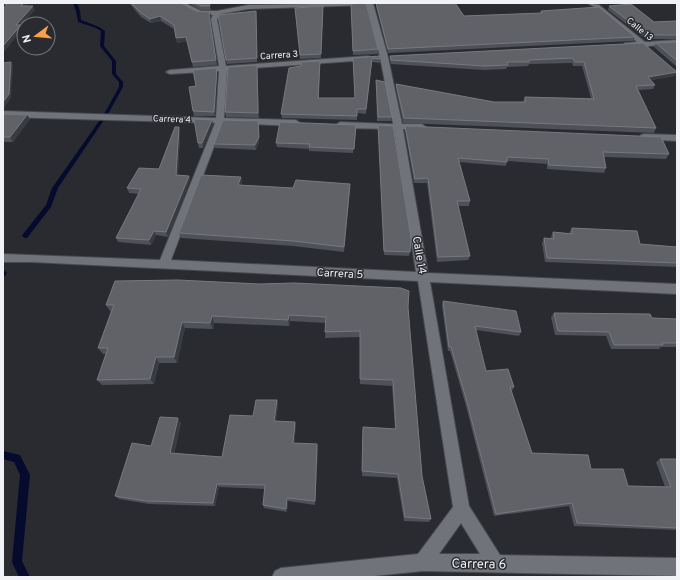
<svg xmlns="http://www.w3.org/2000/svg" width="680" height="580" font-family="Overpass,sans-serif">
<rect width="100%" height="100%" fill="#292b30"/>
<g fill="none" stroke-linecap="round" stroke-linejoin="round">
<path fill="#060a2d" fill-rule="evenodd" d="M73 3H77L80 11 81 20 99 27 105 31 104 46 116 61V74L123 82V87L108 114 58 188 51 207 27 238H25L22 236 23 234 46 205 52 188 104 114 119 87V82L112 74V61L100 46 101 31 96 28 78 22 76 11Z
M4 270 7 273 5 276 3 277V271Z
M3 451 20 455 30 475 22 561 30 577H19L12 562 20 475 14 462 3 459Z"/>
<defs>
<path id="minor" d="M177 3H185L201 11H217L248 5 373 3 388 57 402 124H422L426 127 422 130 403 129 428 273 677 284V294L430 282 469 506 500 555 677 558V576L423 571 364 577H272L275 571 281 568 418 554 453 507 418 281 31 262H3V254L160 260 215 123 3 117V111L216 118 219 71 170 74 166 72 170 70 219 66 211 19 213 15 198 14ZM367 5 380 57 393 124 340 122 336 125 340 128 394 129 416 272 171 260 223 123 296 126 300 123 296 120 224 118 227 70 368 60 372 58 368 56 226 66 217 19 220 14 248 9ZM461 523 480 554H439Z
M587 3 599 5 645 42 677 40V44L649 46 646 48 642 46 625 47V43L637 42 595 7Z
M644 134 677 135V141L641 139 640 137 641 135Z"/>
</defs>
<use href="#minor" stroke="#47494d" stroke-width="2"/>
<use href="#minor" fill="#707379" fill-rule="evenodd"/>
</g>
<path fill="#4e5157" d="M129 3H181L196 11 210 12 211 16 210 19 217 65 193 67 187 41 177 43 174 29 161 21 151 23 141 17Z
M191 3H209L211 10H201L192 5Z
M376 3H455L464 16 540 13 541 11 635 37 633 41 388 53 376 6Z
M323 6 321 58 300 59 295 8Z
M609 6 654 22 677 21V39H646L608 10Z
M351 8 378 49V54L353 55Z
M256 11 257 62 227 64 218 15Z
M677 42V67L654 47 656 43Z
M643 43 675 76 651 80 655 85 653 89 638 90 656 128 654 133 403 123 396 88V84L494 102H523L525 97 591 98 582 66H573L572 63 529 64 528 66 507 67 506 69 484 70 391 64 390 60V56Z
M380 56V63L372 62 366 114 357 113V120L282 118 281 114 301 66 320 61 319 98H355L353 58Z
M257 65 259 118 226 117 225 112Z
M217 68V73L215 116H194L193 111Z
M376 80 392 117 391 121H377Z
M3 114 27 115 30 119 13 142H3Z
M212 120 213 124 203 148H199L198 143Z
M356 125 353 153 309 151V149L277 147 276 143Z
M378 125 410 252 409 256 384 255Z
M259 126V142L256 150 215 148 214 144Z
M405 126 669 154 666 159 604 157 606 168 604 173 547 169V164L507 161 506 166 459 162 470 201 469 206H458L470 256 468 260 437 262 427 183H414L405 131Z
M179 127 180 132 178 175 189 176 190 180 168 237 156 235 151 245 118 242 116 238 139 194 129 193 127 188 159 169Z
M241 177 242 183 241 185 293 188 350 189 344 252 293 246 181 238 179 233Z
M572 228 640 244 677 247V267L545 262 542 243 544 238 551 239V237L553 232 569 233Z
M443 301 521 332 519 336 476 330 486 371 514 387 512 391H511L532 453 591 469 628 486 665 487 656 462 660 459H677V530L574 526 569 506 494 516 466 406 450 351H448L442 306Z
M106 305 408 307 422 476 431 519 429 522 404 521 397 478 362 476 363 427 395 429 392 386 360 384V337L325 338 326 323 290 321 289 326 214 323 213 329 185 328 177 363H159L154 384 102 385 97 380 106 354H103L98 348 111 311H110Z
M554 313 652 318 677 319V347H661L659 349H611L606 336 555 335 551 317Z
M277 400 278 404 276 421 295 422 296 426 294 443 317 444 318 448 315 505 288 501 287 512 264 508 263 505 265 489 219 487 215 506 149 504 119 499 115 496 151 446 181 423 174 454 222 457 253 416Z"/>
<path fill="#383b40" d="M24 3H29L23 10 21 6Z
M33 6 35 10 21 26 23 29 3 53V46L16 25Z
M210 12 211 16 210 19 217 65 209 15Z
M160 16 161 21 151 23 150 19Z
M186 37 188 41 177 43 176 38Z
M11 62 13 66 11 98 3 110V102Z
M257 65V69L259 118 258 113Z
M217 68V73L215 116 214 112Z
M677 72 675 76 645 81 648 77Z
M27 115 30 119 13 142 10 137Z
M212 120 213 124 203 148 202 143Z
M258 121 259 142 256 150 255 145Z
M179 127 180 132 178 179 176 175Z
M189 176 190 180 168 237 166 232Z
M241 177 242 183 239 190 238 185Z
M350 184V189L344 252V247Z
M154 231 156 235 151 245 149 240Z
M289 315 290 321 289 326 288 320Z
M212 316 214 323 213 329 210 323Z
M182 322 185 328 177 363 174 357Z
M156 357 159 363 154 384 150 379Z
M277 400 278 404 275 425 274 421Z
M178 418 181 423 173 457 170 453Z
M295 422 296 426 294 447 293 443Z
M317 444 318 448 315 505V501Z
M217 484 219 487 215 506 213 503Z
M287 498 288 501 287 512 286 509Z"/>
<path fill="#606268" stroke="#76797e" d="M3 3H24L21 6H33L16 25H21L3 46V8L7 5Z
M131 3H181L196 11 210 12 209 15 216 60 192 62 186 37 176 38 174 25 160 16 150 19 140 12Z
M195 3H209L210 6H201Z
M362 3H366L378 49 353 51 351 4Z
M376 3H455L464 16 542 13 541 11 599 7 635 37 388 49Z
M631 4 654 22 677 21V35H647L609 6Z
M323 6 321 54 300 55 295 8Z
M256 11 257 58 226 60 218 15Z
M677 42V61L656 43Z
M643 43 677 72 648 77 655 85 636 86 656 128 404 118 396 84 494 102H525V97L594 99 584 62H575L573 58 529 60V62H507L508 65 485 66 391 60 390 56Z
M380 56V59L372 58 366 109H357V116L281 114 289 68 301 66V62L320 61 318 98H355L353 58Z
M11 62 9 94 3 102V63Z
M257 65 258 113 225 112 228 67Z
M217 68 214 112 193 111 189 87 196 86 193 70Z
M376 80 385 82 392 117H378Z
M3 114 27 115 10 137H3Z
M194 119 212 120 202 143H198Z
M223 120 258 121 259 137 255 145 214 144Z
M280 122 356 125 354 149 309 147 310 144 276 143Z
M378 125 393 126 411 238 410 252 384 251Z
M405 126 661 137 669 154 603 152 606 168 549 165 548 159 507 157V162L458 158 470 201H457L470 256 438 257 428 178 415 179Z
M175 127H179L176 175 189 176 166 232 154 231 149 240 116 238 141 189 127 188 139 168 159 169Z
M201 175 241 177 238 185 293 188 296 180 350 184 344 247 293 241 179 233Z
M572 228 637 231 640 244 677 247V263L547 258 544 238 554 239 553 232 572 234Z
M178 280 259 284 294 283 401 288 409 291 408 307 422 476 431 519 405 517 398 474 362 471 363 427 396 429 393 380 360 379V331L325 332 326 317 289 315 288 320 212 316 210 323 182 322 174 357H156L150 379 97 380 108 348H98L114 305H106L115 281Z
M443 301 516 311 521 332 475 326 486 371 508 369 514 387H510L532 453 588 455 591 469H623L628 486 671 487 660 459H677V528L577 523 572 503 496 514 467 402 451 347H449Z
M554 313 650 314 652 318 677 319V343H662L663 345H614L609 332 558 331Z
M256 400H277L274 421 295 422 293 443 317 444 315 501 287 498 286 509 263 505 265 485 217 484 213 503 146 501 115 496 132 443 151 446 160 417 178 418 170 453 222 457 230 415 253 416Z"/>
<g text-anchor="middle" stroke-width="3" stroke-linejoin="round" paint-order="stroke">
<g font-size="9" fill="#f1f2f6" stroke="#292b30">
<text transform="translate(640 29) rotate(39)" y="3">Calle 13</text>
<text transform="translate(279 55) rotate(-4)" y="3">Carrera 3</text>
<text transform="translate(172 119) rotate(2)" y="3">Carrera 4</text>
</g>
<g font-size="11" fill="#f1f2f6" stroke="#292b30">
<text transform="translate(420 255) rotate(80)" y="4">Calle 14</text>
<text transform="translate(340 273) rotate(3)" y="4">Carrera 5</text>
</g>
<g font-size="13" fill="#f1f2f6" stroke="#292b30">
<text transform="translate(479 563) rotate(1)" y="5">Carrera 6</text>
</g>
</g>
<rect width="680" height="580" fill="none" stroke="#f1f2f6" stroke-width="8"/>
<g transform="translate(36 36) rotate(254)"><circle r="19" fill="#292b30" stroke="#797b7f"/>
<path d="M0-3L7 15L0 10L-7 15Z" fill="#f9a04d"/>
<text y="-6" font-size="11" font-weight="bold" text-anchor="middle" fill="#f1f2f6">N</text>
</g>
</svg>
